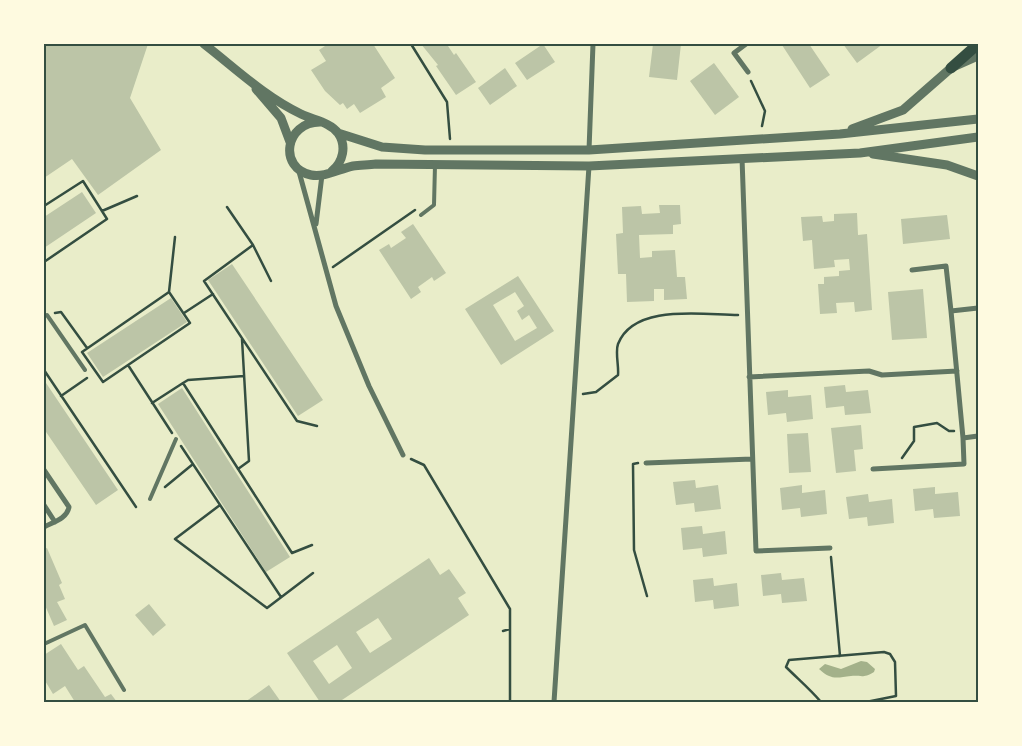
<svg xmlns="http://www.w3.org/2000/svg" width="1022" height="746" font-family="'PT Sans Narrow',sans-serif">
<rect width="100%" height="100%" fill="#e9edc9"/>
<path fill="#a3b18a" d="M861 661 867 662 875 669 874 672C862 679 862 675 851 676 836 678 831 680 819 669L825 664 841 669Z"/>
<path fill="#bcc5a7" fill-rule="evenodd" d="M44 44H148L130 98 161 150 98 195 72 159 44 178Z
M328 44H373L395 78 381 88 386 97 360 113 354 104 347 109 343 103 340 105 325 91 311 70 326 61 319 50Z
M421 44H452L448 46 454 55 456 53 476 82 456 95 436 66 438 65Z
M543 44 555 62 527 80 515 63Z
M653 44H681L677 80 649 77Z
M784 44H809L830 75 810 88 782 45Z
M843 44H883L857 63Z
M714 63 739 97 715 115 690 81Z
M505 68 517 86 490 105 478 88Z
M82 192 96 213 44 248V217Z
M659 205H680L681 224 673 225V234L639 235 640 258 652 257V251L675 250 677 277H685L687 299 664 300V289H654V301L627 302 626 274H618L616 234 623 233 622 207 641 206 642 214 660 213Z
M857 213 858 235 867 234 872 310 855 312 854 302 836 303 837 313 820 314 818 284H824V277L839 276V271L850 270 849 259 834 260 835 267 814 269 812 240 803 241 801 217 822 216 823 222 834 221V214Z
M947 215 950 239 903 244 901 219Z
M413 224 446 273 434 281 432 277 418 287 421 292 411 299 379 250 389 244 391 248 406 238 401 232Z
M232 264 323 400 298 416 208 280Z
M518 276 554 331 501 365 465 309ZM515 292 524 306 517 311 522 320 529 315 537 328 515 341 493 305Z
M923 289 927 338 892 340 888 292Z
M171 298 187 322 103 377 87 353Z
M44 380 118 490 96 505 44 429Z
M845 385 846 392 868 390 871 413 845 415 844 406 826 408 824 387Z
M182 388 290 557 266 572 158 404Z
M788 390V397L811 395 813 419 787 422 786 413 768 415 766 392Z
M861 425 863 449 854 450 856 471 836 473 831 428Z
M808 433 811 472 789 473 787 434Z
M695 480 696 488 718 485 721 509 695 512 694 503 676 505 673 482Z
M802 485V493L825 490 827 514 801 517 800 508 782 510 780 488Z
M935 487V494L958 492 960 516 934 518 933 509 915 511 913 489Z
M868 494 869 502 892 499 894 523 868 526 867 517 849 519 846 497Z
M702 526 703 534 725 531 727 554 703 557 702 548 683 550 681 528Z
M47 548 62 583 59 585 65 599 57 602 67 620 54 626 44 603V549Z
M429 558 440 575 449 569 466 593 458 598 469 615 339 702H320L287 653ZM378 618 392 639 370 653 356 632ZM337 645 352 668 329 684 313 661Z
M781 573 782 580 804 578 807 601 782 603 781 594 763 596 761 575Z
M713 578 714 586 737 583 739 606 714 609 713 600 695 602 693 580Z
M149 604 166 625 153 636 135 615Z
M61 644 78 670 84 666 105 697 111 694 117 702H75L65 686 53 694 44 679V655Z
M269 685 281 702H245Z"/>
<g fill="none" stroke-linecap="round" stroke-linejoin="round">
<path stroke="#344e41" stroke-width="2.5" d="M411 44 447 102 450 139
M751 81 765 111 762 126
M44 206 83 181 107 219 44 262
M227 207 253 245 271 281
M102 211 137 196
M253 245 204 281 297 421 317 426
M333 267 415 210
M169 292 190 323 103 382 82 352Z
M169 292 175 237
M55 313 61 312 87 348
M184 313 213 294
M128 365 172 433
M44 370 136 507
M183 383 188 380 244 376
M583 394 596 392 618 375C619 366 615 352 618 344 634 303 703 315 738 315
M61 396 87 378
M152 403 183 383 292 553 312 545
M181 446 281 597
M902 458 914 441V427L937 423 949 431H954
M411 459 424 465 510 609V702
M638 463 633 464 634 550 647 596
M238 469 249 461 242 339
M165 487 193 464
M220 505 175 539 267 608 313 573
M831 557 840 656
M503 631 510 629
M821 702C810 689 798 679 786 667L789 660 884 652 890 654 895 662 896 696 866 702"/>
<path stroke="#617663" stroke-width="4" d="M421 215 434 205 435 165
M47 315 85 370
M150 499 176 439
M44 644 85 625 124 690"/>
<path stroke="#617663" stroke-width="5" d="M746 44 734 53 748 72
M589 150 593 44
M742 158 756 551 830 548
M298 168 336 306 369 386 403 455
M316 224 322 175
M912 270 946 266 951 311
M978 308 951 311 963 438 978 436
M749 377 869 371 882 375 957 371
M646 463 752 459
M873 469 964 464 963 438
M44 470 69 507C67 519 53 522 44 527
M44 505 55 522
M554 702 589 166"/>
<path stroke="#617663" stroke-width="9" d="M204 44C235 68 265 97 301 114 313 120 330 122 338 133 347 146 343 162 332 171
M256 89 281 118 290 142
M320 122C285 122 278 168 311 175 324 178 339 169 353 166 360 165 368 165 376 164L589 166 860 153 978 137
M852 129 903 110 951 68 978 56
M338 133 382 147 425 150H589L840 134 978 119
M873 154 947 165 978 176"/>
<path stroke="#344e41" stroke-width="11" d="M951 68 978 44"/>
</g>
<rect width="1022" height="746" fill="none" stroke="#fefae0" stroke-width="90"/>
<rect x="45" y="45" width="932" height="656" fill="none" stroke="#344e41" stroke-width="2"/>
</svg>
